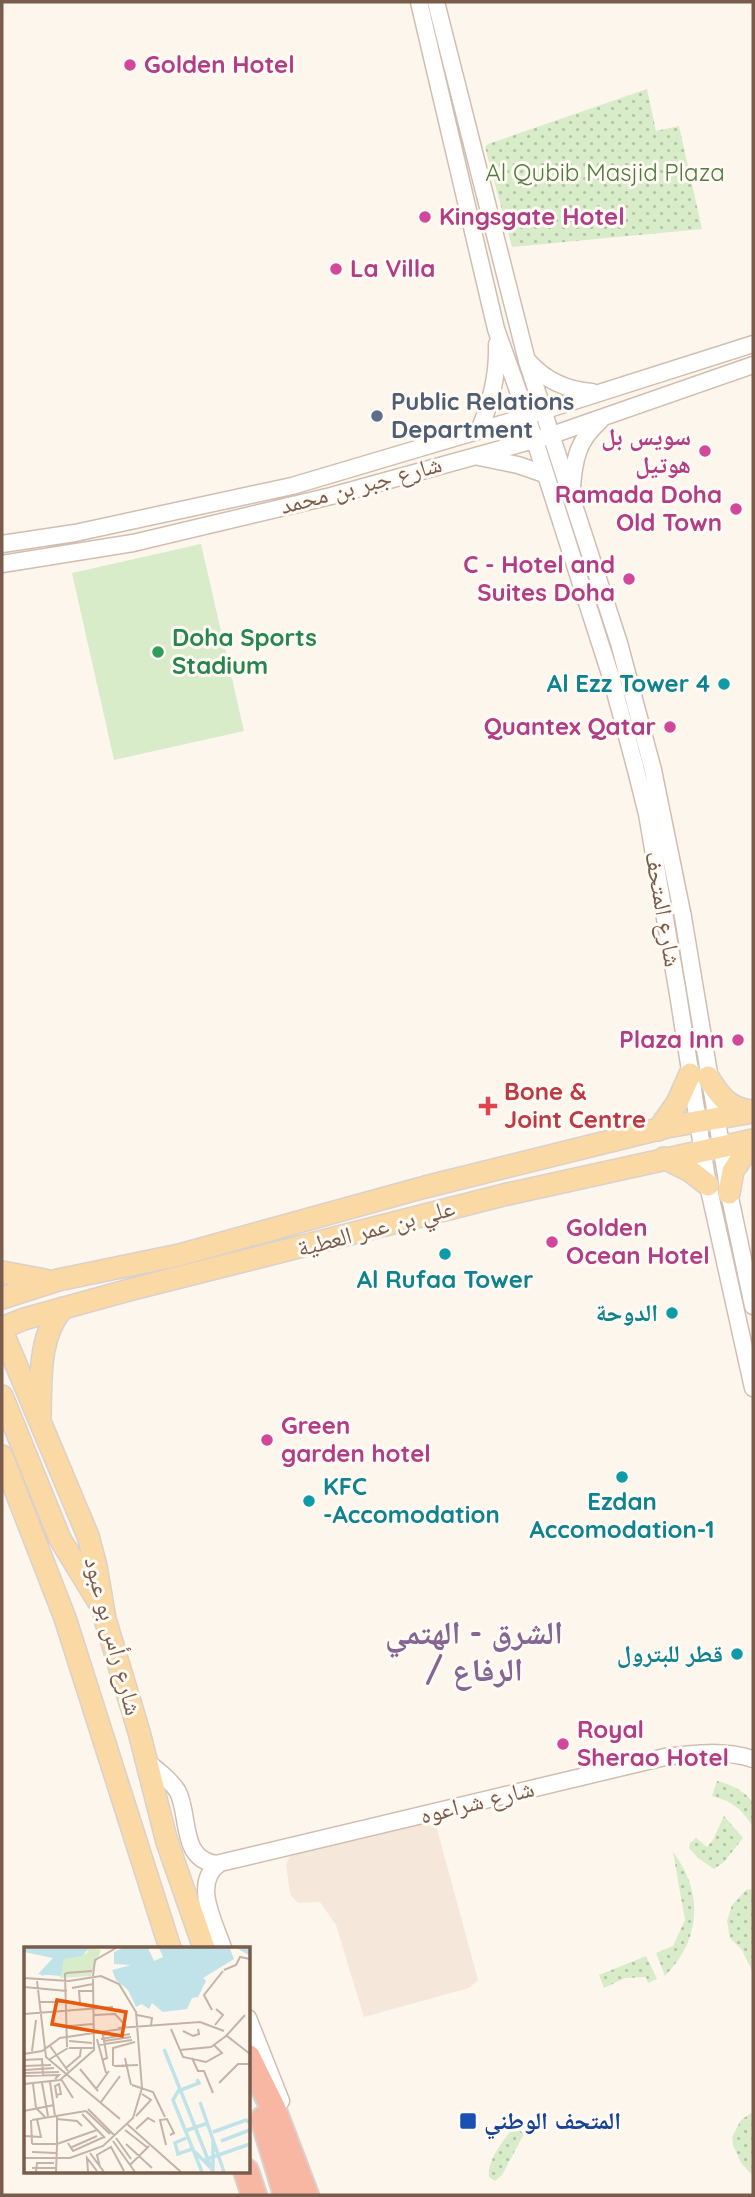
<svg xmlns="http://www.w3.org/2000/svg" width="755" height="2197" font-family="Quicksand,'Noto Naskh Arabic',sans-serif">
<defs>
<pattern id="green-dots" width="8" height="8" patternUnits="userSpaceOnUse" patternTransform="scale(1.75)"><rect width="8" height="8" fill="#d8ecc9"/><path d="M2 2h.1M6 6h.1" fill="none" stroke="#b4c2a5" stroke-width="1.8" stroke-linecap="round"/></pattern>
</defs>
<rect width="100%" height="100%" fill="#fdf6ec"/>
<path fill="#f5e8da" d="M428 1821 437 1829 478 1980 469 1988 364 2017 336 1925 320 1902 298 1903 290 1894 286 1864 293 1850Z"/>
<path fill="url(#green-dots)" d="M647 89 656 131 679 126 702 229 512 247 485 147 488 144Z
M717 1781C732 1785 743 1790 753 1802V1827C742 1809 733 1802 712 1796Z
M724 1816 743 1838 724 1862 714 1869 698 1858 689 1848 690 1843 696 1838 707 1847 713 1840Z
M673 1852C704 1893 701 1939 665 1976L656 1953 673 1946 685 1920Z
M753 1889V1973L742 1950 730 1938 727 1921 732 1905 746 1890Z
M646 1956 657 1979 648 1983 646 1977 625 1978 604 1988 599 1975Z
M753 2112V2176L741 2163 733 2145 732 2137 741 2120Z
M512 2129H518L524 2134 502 2175 495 2181 489 2177C487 2160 503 2142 512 2129Z"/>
<path fill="#d8ecc9" d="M201 544 244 731 114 760 72 573Z"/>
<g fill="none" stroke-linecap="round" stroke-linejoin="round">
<defs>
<path id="tertiary" d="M419 2 496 329 527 416 611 677 636 770 647 814 678 994 708 1185 753 1388
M436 2 527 361 619 643 653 770 683 917 729 1193 753 1306
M529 362C546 381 567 390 592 392
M479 430C491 403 498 374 497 344
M479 457 518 465 544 474
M572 487C574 459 578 440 600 421
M2 544 75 533 292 486 508 422 753 344
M2 564 133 543 331 496 552 435 753 365
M146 1761C157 1770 171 1780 178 1792 190 1817 180 1859 216 1864L665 1757C696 1753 724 1750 753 1759
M220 1863C191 1882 215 1923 223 1948
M248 2018 281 2101"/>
<path id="primary" d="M708 1077C719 1095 729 1109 751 1111
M658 1130 677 1103 690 1074
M664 1158 690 1171 708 1185
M729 1193 733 1171 753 1141
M2 1272 45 1280
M2 1298 58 1280 179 1255 425 1187 667 1127 753 1112
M2 1328 24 1319 129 1290 508 1194 753 1140
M2 1331 88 1536 96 1566 105 1619 139 1732 167 1842 204 1948
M2 1396 60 1539 98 1601
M40 1416C41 1381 38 1335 63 1308
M2 1456 65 1618 170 1948"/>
<path id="motorway" d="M248 2057 273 2108 306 2195
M263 2119 286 2195
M246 2171 254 2195"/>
</defs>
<use href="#tertiary" stroke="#d1beb0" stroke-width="19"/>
<use href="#primary" stroke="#dad1cd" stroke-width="24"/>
<use href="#motorway" stroke="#dad1cd" stroke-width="28"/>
<use href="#tertiary" stroke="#fff" stroke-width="16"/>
<use href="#primary" stroke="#fbd9a5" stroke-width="21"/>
<use href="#motorway" stroke="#f7b7a3" stroke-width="24"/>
</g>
<g fill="#d1479c" stroke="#fffaf3" stroke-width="2.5">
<circle cx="130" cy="65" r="7"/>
<circle cx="425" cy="217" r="7"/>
<circle cx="336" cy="269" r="7"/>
<circle cx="705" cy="451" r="7"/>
<circle cx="736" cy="509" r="7"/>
<circle cx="629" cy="579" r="7"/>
<circle cx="670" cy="727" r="7"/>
<circle cx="738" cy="1040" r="7"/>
<circle cx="552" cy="1242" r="7"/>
<circle cx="267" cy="1440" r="7"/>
<circle cx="563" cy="1744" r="7"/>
</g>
<circle fill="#5c6f8a" stroke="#fffaf3" stroke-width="2.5" cx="377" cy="416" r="7"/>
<circle fill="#2e9e5b" stroke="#fffaf3" stroke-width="2.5" cx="158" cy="652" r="7"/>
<g fill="#0f9aa8" stroke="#fffaf3" stroke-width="2.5">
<circle cx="724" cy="684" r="7"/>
<circle cx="445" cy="1254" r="7"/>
<circle cx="672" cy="1313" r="7"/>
<circle cx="622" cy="1477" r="7"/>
<circle cx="309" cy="1501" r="7"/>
<circle cx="737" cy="1654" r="7"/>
</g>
<path fill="#e0444e" stroke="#fffaf3" stroke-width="2.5" d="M484.5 1095.5h7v7h7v7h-7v7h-7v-7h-7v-7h7z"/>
<rect fill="#1a4fb4" stroke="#fffaf3" stroke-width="2.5" x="459" y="2112" width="18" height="18" rx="3.5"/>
<g text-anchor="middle" stroke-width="6" stroke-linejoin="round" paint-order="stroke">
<g font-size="24" font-weight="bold" fill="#b23c85" stroke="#fffaf3" text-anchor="start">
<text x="144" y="73">Golden Hotel</text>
<text x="439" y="225">Kingsgate Hotel</text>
<text x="350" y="277">La Villa</text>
<text x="691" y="445" text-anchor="end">سويس بل<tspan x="691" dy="28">هوتيل</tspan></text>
<text x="722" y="503" text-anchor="end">Ramada Doha<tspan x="722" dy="28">Old Town</tspan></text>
<text x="615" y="573" text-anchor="end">C - Hotel and<tspan x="615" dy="28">Suites Doha</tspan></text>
<text x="656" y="735" text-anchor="end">Quantex Qatar</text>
<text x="724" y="1048" text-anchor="end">Plaza Inn</text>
<text x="566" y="1236">Golden<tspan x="566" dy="28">Ocean Hotel</tspan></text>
<text x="281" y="1434">Green<tspan x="281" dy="28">garden hotel</tspan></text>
<text x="577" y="1738">Royal<tspan x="577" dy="28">Sherao Hotel</tspan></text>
</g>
<g font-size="24" fill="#537a41" stroke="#fffaf3">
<text x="605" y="181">Al Qubib Masjid Plaza</text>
</g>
<g font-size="24" font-weight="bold" fill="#4e5e75" stroke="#fffaf3" text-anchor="start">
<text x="391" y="410">Public Relations<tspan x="391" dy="28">Department</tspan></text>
</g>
<g font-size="24" fill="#7a5c4d" stroke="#fffaf3">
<text transform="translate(361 485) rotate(-15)" y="8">شارع جبر بن محمد</text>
<text transform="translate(663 909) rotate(80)" y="8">شارع المتحف</text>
<text transform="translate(376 1228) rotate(-15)" y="8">علي بن عمر العطية</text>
<text transform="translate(113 1636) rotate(75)" y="8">شارع رأس بو عبود</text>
<text transform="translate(477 1802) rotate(-14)" y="8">شارع شراعوه</text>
</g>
<g font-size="24" font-weight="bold" fill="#27864d" stroke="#fffaf3" text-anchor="start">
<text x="172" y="646">Doha Sports<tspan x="172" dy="28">Stadium</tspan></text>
</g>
<g font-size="24" font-weight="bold" fill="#0d838f" stroke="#fffaf3" text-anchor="end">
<text x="710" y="692">Al Ezz Tower 4</text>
<text x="445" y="1288" text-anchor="middle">Al Rufaa Tower</text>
<text x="658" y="1321">الدوحة</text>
<text x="323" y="1495" text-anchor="start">KFC<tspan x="323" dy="28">-Accomodation</tspan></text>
<text x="622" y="1510" text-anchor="middle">Ezdan<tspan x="622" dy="28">Accomodation-1</tspan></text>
<text x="723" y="1662">قطر للبترول</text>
</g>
<g font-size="24" font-weight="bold" fill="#be3a42" stroke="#fffaf3" text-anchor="start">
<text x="504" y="1100">Bone &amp;<tspan x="504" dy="28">Joint Centre</tspan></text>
</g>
<g font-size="24" font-weight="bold" fill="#164399" stroke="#fffaf3" text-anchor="start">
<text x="484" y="2129">المتحف الوطني</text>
</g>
<g font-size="32" font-weight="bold" fill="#846695" stroke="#fffaf3">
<text x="474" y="1644">الشرق - الهتمي<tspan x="474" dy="37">/ الرفاع</tspan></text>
</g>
</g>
<g transform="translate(24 1947)">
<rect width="226" height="226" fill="#fdf6ec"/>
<path d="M65 1 77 3 67 29 36 31 40 12 63 6Z" fill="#d8ecc9"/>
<path d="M0 1H65L58 9 40 12 37 29 14 27 29 11 0 5ZM99 1H124L130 14 139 10 135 1H226V9L213 1 206 2 210 12 179 31 182 34 174 50 168 51 163 62 139 65 128 56 125 62 118 57 112 60 104 43 92 33 88 23 107 18 90 17V5Z" fill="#bfe3e8"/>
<path fill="none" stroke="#bfe3e8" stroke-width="3.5" d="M17 27 32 24 31 1M140 102 189 225M156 141 149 153 178 225M157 143 175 136 173 132M176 155 200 225M161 184 184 176M189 185 222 173 226 176M162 191 151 196 154 207 168 202M197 194 226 183M171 205 187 221M180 213 226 197M189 225V192"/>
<path fill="none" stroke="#c5b3a7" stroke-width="2" d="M200 23 212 18 216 10 226 12M41 26 43 100M42 26 68 24M69 29 71 13 92 1M0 31 45 34 77 29 95 37 112 65 118 141 109 171 79 199 46 211H0M13 34 22 110 96 172M0 40 43 44M48 41 69 37M16 55H40M56 56 55 44H69M188 63 180 48 199 24M0 67 89 60M70 68 91 67 102 79M113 68 128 71 127 78M191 78 199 68 192 62M46 79 69 77M94 81 176 75 200 84M147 82 159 110 182 115 198 106 190 98M159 84 169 89 175 87 174 82M202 89 221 68M203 89 226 107M73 92 82 126M77 92 106 87M45 94 68 96M80 94 107 90M74 98 108 93M26 99 44 124M45 101H69M156 103 187 100 202 89M8 104 12 73M0 107 18 104 36 91 97 82M101 111 107 138M168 111 174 124H180L189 146M26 112 44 101M0 113 18 112 19 128M78 113 83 111 79 88 84 87M0 119 27 118M89 119V101L111 95M90 119 114 118M42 121 56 109 57 101M56 122 74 144M1 123 30 121M0 126 35 125M0 129 35 128 31 132M37 132 49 151M26 135 31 169M18 136 24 169M195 136 214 117H226M0 137 36 133 70 103 69 30M9 137 12 161 21 170M108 138 129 145 141 170M72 142 85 124M32 148 37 147 35 137 31 139 33 151M77 155 96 129M64 162 90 188M0 164 30 158M62 164 86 187M58 167 81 191M112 169 127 153 118 147M33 172 53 174 58 179M7 173 8 197M8 173 62 164M103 177 157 225M112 182 124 171 131 175M101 183 124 201M0 189 17 190 13 172M92 191 107 212M89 194 111 225M44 196 49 204 80 190M8 197H32M33 197 73 183M102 197 128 221M33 198V168M142 198 136 173 143 172 150 186 146 188M46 201 73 189M8 205 32 206M66 206 80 225M106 218 125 199M76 220 73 208 87 200 100 224M8 221H32M12 225 13 216H30M32 225 33 198M64 225 63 211 73 224"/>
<path fill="#e8590c" fill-opacity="0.15" stroke="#e8590c" stroke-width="3.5" d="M33 53 102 65 98 89 28 77Z"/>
<rect width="226" height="226" fill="none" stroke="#7a5c4d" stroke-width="3.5"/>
</g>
<rect width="755" height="2197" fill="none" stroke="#7a5c4d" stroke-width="7"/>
</svg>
